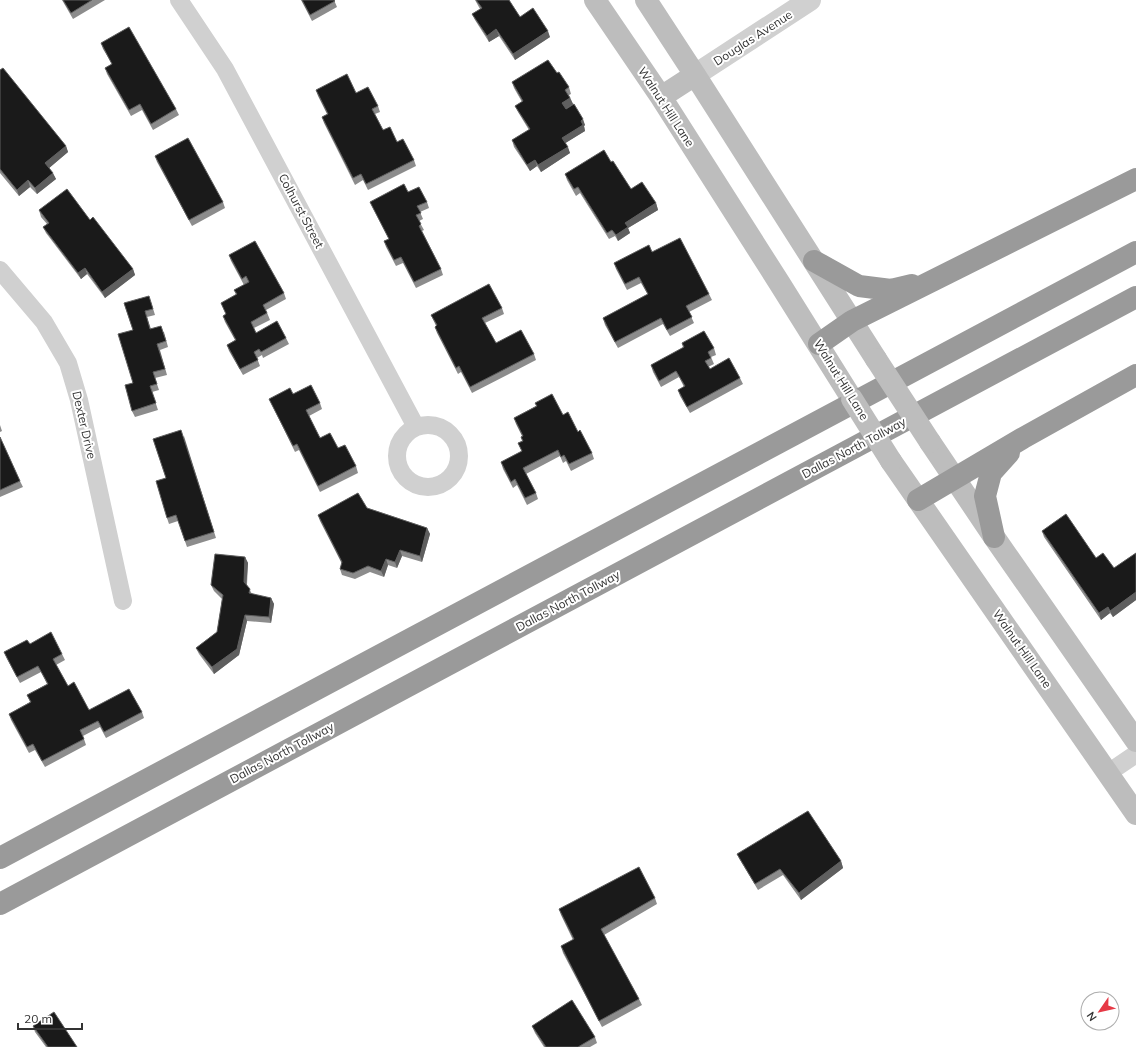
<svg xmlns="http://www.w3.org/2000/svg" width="1136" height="1047" font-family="Mulish,sans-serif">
<rect width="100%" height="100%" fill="#fff"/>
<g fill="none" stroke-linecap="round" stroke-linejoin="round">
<path stroke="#d0d0d0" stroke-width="18" d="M179 0 225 69 416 427
M0 270 44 322 68 363 79 400 123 601
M397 456a31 31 0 1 1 62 0a31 31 0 1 1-62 0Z
M1108 773 1136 754"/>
<path stroke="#d0d0d0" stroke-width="22" d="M695 75 810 0"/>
<path stroke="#bdbdbd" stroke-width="22" d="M595 0 661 97 780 284 852 399
M646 0 695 75 876 359
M661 97 695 75
M930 442 994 537 1136 741
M891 461 1136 814"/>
<path stroke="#9a9a9a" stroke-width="22" d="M814 261 859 286 891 290 912 285
M819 344 852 321 1136 179
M918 500 1023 438 1136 375
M994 537 985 496 991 473 1009 453
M0 858 1136 252
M0 904 1136 297"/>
<path stroke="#bdbdbd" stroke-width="22" d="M876 359 930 442
M852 399 891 461"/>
</g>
<path fill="#8c8c8c" d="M62 0H105L73 19Z
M301 0H334L337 7 312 21Z
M475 0H509L520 17 550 37 515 60 499 36 489 42 475 20 472 14 480 9Z
M101 43 176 109 179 115 153 130 142 110 131 116 107 74 105 68 112 64 103 49Z
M0 70 66 146 68 152 49 168 56 179 37 194 30 187 19 196 0 173Z
M557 73 569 87 571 94 569 95 573 104 585 125 584 126 585 131 565 143 570 153 541 172 537 166 530 171 514 147 512 140 529 130 518 112 515 106 522 102 514 88 512 82Z
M316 90 356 93 378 106 380 112 375 114 383 130 397 142 414 160 416 166 368 190 363 180 355 185 324 123 322 117 327 114 318 96Z
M155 156 223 202 225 208 192 226 157 162Z
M611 162 631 189 656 203 658 210 628 228 630 233 618 241 615 236 609 239 580 193 576 196 567 180 565 174Z
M408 192 427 202 429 208 420 212 423 219 419 221 424 230 422 231 441 269 443 275 416 288 403 263 396 266 386 247 384 241 389 239 373 208 370 202Z
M39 210 90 220 133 269 135 275 105 298 87 274 81 279 46 233 43 227 47 224 41 217Z
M652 252 709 294 712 300 689 312 694 323 670 336 663 324 618 348 605 325 603 318 648 295 641 283 627 290 616 269 614 263Z
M229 255 284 293 286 299 266 310 270 320 254 328 256 333 286 338 289 344 263 358 262 355 257 358 260 366 243 375 229 351 227 345 235 340 225 322 223 316 226 314 221 303 236 295 234 290 244 285 231 261Z
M151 302 155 315 147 317 151 329 164 332 168 347 160 350 167 375 155 378 159 390 152 392 158 410 135 417 132 411 133 330 124 303Z
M502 308 504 314 485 323 496 343 534 354 536 360 472 393 461 372 458 374 437 333 435 327 436 326 431 315Z
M682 343 714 348 716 355 711 357 714 364 708 367 710 369 740 378 743 384 690 413 680 396 678 390 684 387 679 377 661 387 653 372 651 365 683 348Z
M293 394 320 403 322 409 309 416 320 438 338 448 356 466 358 473 320 492 299 450 295 452 272 405 269 399Z
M535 403 563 415 578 432 592 453 594 459 571 471 566 461 563 463 560 456 526 474 536 493 538 499 527 505 517 485 513 488 503 469 501 462 522 452 518 443 522 441 521 437 522 436 516 424 514 418 536 406Z
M0 425 2 431 0 432Z
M184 436 216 538 187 547 178 521 169 524 167 518 166 478Z
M0 437 20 481 23 487 0 497Z
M367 508 427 528 430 534 422 562 402 556 397 568 388 565 384 577 370 572 355 579 342 575 340 569 342 564 320 521 318 515Z
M1042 531 1096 558 1114 568 1136 553V600L1113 617 1110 613 1101 620 1044 537Z
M245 557 248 563 247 585 252 594 271 598 274 604 271 623 247 621 239 655 214 674 199 654 196 648 217 632 222 599 214 591 211 585Z
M30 644 62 654 65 660 56 665 68 686 89 710 142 712 144 718 106 738 100 727 83 736 86 745 45 767 35 750 29 753 11 720 9 714 30 702 27 695 47 684 41 672 20 683 7 659 4 652Z
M737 854 841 861 843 868 801 900 783 875 758 890 740 860Z
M655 898 657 904 604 935 639 999 642 1005 602 1027 563 953 561 946 573 940 561 915 559 909Z
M33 1026 77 1047H46L35 1032Z
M532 1026 595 1037 597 1043 590 1047H544L535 1033Z"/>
<path fill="#5f5f5f" d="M496 29 499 36 489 42 487 36Z
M548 31 550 37 515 60 513 54Z
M570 98 573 104 564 110 562 103Z
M583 119 585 125 584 126 585 131 564 144 562 138Z
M66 146 68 152 48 169 45 163Z
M568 147 570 153 541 172 538 165Z
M535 160 537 166 530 171 527 165Z
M53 173 56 179 37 194 35 188Z
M28 180 30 187 19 196 17 190Z
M656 203 658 210 628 228 630 233 618 241 616 235 625 223Z
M85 268 87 274 81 279 78 273Z
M133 269 135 275 105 298 102 292Z
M427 528 430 534 422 562 420 556Z
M400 550 402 556 397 568 395 562Z
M245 557 248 563 246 588 244 582Z
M386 559 388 565 384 577 381 571Z
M1136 592V600L1113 617 1110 611Z
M271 598 274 604 271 623 269 617Z
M1108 607 1110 613 1101 620 1099 613Z
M245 615 247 621 239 655 214 674 212 667Z
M841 861 843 868 801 900 799 893Z"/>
<path fill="#1a1a1a" stroke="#5f5f5f" d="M63 0H92L71 13Z
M302 0H334L335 1 310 15Z
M476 0H509L520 17 533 8 548 31 513 54 496 29 487 36 472 14 482 8Z
M129 27 176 109 151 124 140 104 129 110 105 68 112 64 101 43Z
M548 60 557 73 559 72 569 87 565 90 570 98 562 103 566 109 574 104 583 119 581 121 583 125 562 138 568 147 538 165 535 160 527 165 512 140 530 129 515 106 523 101 512 82Z
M3 68 66 146 45 163 53 173 35 188 28 180 17 190 0 169V70Z
M347 74 356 93 368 87 378 106 372 109 383 130 390 127 397 142 403 139 414 160 366 184 361 174 353 178 322 117 328 114 316 90Z
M188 138 223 202 189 220 155 156Z
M604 150 611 162 613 161 631 189 642 182 656 203 625 223 628 227 616 235 612 230 607 233 578 187 574 189 565 174Z
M404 184 408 192 419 187 427 202 417 206 421 213 416 215 421 224 419 226 441 269 414 282 401 257 394 260 384 241 389 239 370 202Z
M67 189 90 220 93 217 133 269 102 292 85 268 78 273 43 227 49 223 39 210Z
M680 238 709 294 686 306 692 317 667 330 661 318 615 342 603 318 648 294 639 277 625 284 614 263 649 245 652 252Z
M255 241 284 293 263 305 267 313 251 322 256 333 277 321 286 338 261 352 259 349 254 352 258 360 240 369 227 345 236 340 223 316 226 314 221 303 237 294 234 290 249 282 246 276 242 279 229 255Z
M489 284 502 308 482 318 496 343 521 330 534 354 470 387 459 366 456 368 435 327 437 325 431 315Z
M149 296 153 309 145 311 150 329 161 326 166 341 157 344 165 369 153 372 157 384 150 386 156 403 132 411 125 385 133 383 118 334 133 330 124 303Z
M704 331 714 348 708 352 711 358 705 361 710 369 729 358 740 378 687 407 678 390 685 386 676 371 659 381 651 365 684 347 682 343Z
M311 385 320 403 306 410 320 438 330 433 338 448 345 445 356 466 318 486 297 444 293 446 269 399 290 388 293 394Z
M552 394 563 415 568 412 578 432 580 430 592 453 569 464 564 455 561 457 558 450 523 468 536 493 525 498 515 479 511 482 501 462 522 451 518 443 523 441 521 437 523 436 514 418 537 406 535 403Z
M181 430 214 532 185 541 176 515 167 518 156 481 166 478 153 439Z
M0 437 20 481 0 490Z
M358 493 367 508 427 528 420 556 400 550 395 562 386 559 381 571 368 566 353 573 340 569 342 562 318 515Z
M1066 514 1096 558 1103 553 1114 568 1136 553V592L1110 611 1108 607 1099 613 1042 531Z
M215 554 245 557 244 582 250 589 249 593 271 598 269 617 245 615 237 649 212 667 196 648 217 632 223 595 211 585Z
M51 632 62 654 53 659 68 686 74 682 89 710 129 689 142 712 104 732 98 721 80 730 84 739 42 761 33 744 27 747 9 714 31 702 27 695 48 684 38 666 17 677 4 652 27 640 30 644Z
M808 811 841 861 799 893 780 869 755 884 737 854Z
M639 867 655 898 601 929 639 999 599 1021 561 946 574 939 559 909Z
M572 1000 595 1037 578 1047H546L532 1026Z
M54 1012 77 1047H48L33 1026Z"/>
<g text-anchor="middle" stroke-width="4" stroke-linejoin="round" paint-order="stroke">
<g font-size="12" fill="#333" stroke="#fff">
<text transform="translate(753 38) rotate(-33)" y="4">Douglas Avenue</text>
<text transform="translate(666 107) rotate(57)" y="4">Walnut Hill Lane</text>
<text transform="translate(301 211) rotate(62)" y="4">Colhurst Street</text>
<text transform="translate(841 380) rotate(58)" y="4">Walnut Hill Lane</text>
<text transform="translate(84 425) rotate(77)" y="4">Dexter Drive</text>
<text transform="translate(854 448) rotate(-28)" y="4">Dallas North Tollway</text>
<text transform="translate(568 601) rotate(-28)" y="4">Dallas North Tollway</text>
<text transform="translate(1022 649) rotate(55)" y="4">Walnut Hill Lane</text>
<text transform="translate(282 753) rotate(-28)" y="4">Dallas North Tollway</text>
</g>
</g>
<g transform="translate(1100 1011) rotate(236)"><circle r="19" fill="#ffffff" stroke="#adadad"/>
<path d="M0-3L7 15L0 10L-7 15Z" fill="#e63946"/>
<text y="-6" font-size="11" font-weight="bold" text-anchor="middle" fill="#333333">N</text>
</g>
<path d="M18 1023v6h64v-6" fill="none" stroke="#333333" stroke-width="2"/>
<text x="24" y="1023" font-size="12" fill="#333333" stroke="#ffffff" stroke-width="3" paint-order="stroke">20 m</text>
</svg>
